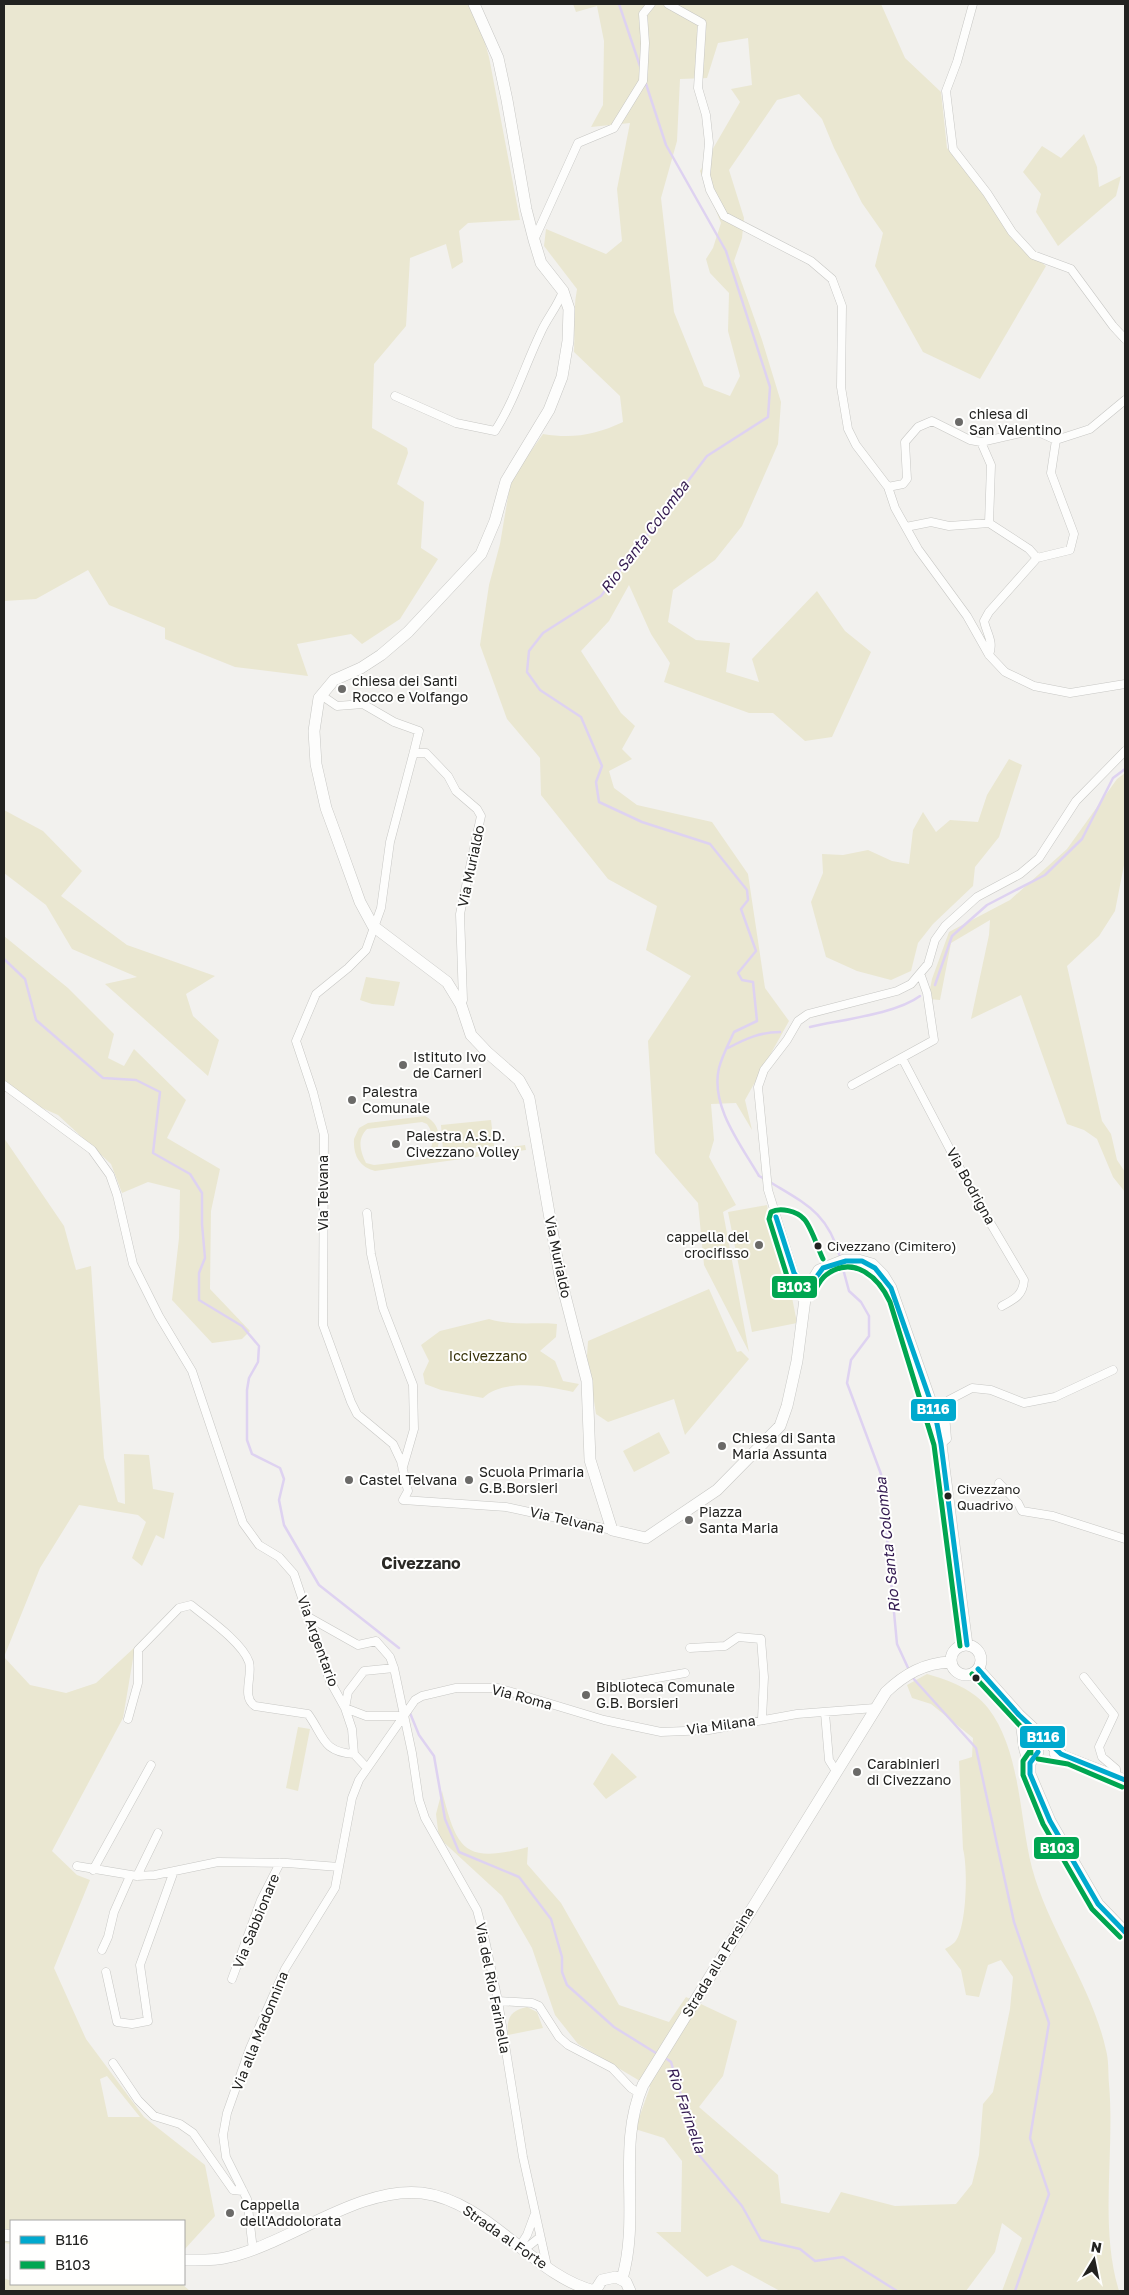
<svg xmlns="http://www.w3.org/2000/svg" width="1129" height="2295" font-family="'Golos Text',sans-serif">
<rect width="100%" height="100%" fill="#f2f1ee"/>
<path fill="#eae7d1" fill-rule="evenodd" d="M4 4H474L489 57 520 220 468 223 459 231 463 262 452 269 446 244 410 258 406 326 374 364 372 428 407 448 408 453 397 484 424 502 421 548 438 559 400 619 362 644 351 634 297 644 308 676 235 667 165 639V628L109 605 88 570 36 599 4 601Z
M573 4H881L905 58 941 92 947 148 984 192 1011 238 1046 266 980 379 923 352 875 266 883 233 862 203 834 148 822 119 799 94 777 100 729 170 744 218 742 238 734 261 762 340 781 402 778 444 742 526 715 560 673 590 668 622 696 640 730 643 726 672 759 682 752 659 817 591 845 631 871 652 832 737 805 741 773 713H749L664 682 670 663 651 634 629 585 609 621 581 651 621 713 635 726 622 749 632 759 609 771 614 788 637 805 712 822 748 874 765 988 789 1021 745 1100 752 1130 736 1103 711 1104 714 1140 709 1157 736 1205 723 1212 749 1352 704 1265 698 1203 655 1153 648 1041 691 976 646 950 657 906 608 879 541 795 540 758 507 719 480 645 489 585 500 544 511 479 543 434C573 439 595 435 623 422L620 396 574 352C575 331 573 309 577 289L544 246 546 229 606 254 622 241 617 189 630 123 591 127 603 105 604 41 597 6 576 12ZM748 38 752 85 731 89 740 102 700 171 721 223 713 248 706 259 710 273 729 293 728 331 740 376 730 396 704 386 674 312 661 198 677 141 680 79 707 78 718 43Z
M1084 134 1097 167 1099 187 1121 176 1116 196 1058 246 1036 212 1041 194 1023 172 1042 146 1061 158Z
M1009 759 1022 765 999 837 975 867 973 886 933 924 918 943 911 971 891 980 857 971 826 957 811 902 823 873 822 854 843 855 868 850 892 861 909 864 913 830 923 812 936 832 950 820 978 822 987 795Z
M1125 773V860L1115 911 1099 936 1067 966 1102 1121 1111 1134 1117 1160 1125 1172V1192L1113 1177 1097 1139 1084 1130 1067 1124 1021 995 971 1019 989 935 990 920 951 943 940 1000 928 999 932 979 949 932 1010 900 1067 849 1117 779Z
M4 810 43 831 82 871 61 896 127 945 215 976 186 994 193 1016 219 1040 208 1076 105 984 137 977 72 949 46 905 4 873Z
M4 936 68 988 114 1034 108 1058 124 1066 134 1049 186 1100 167 1138 220 1169 211 1211 210 1289 250 1331 242 1339 212 1343 172 1300 179 1238 180 1190 148 1182 122 1193 111 1164 58 1115 4 1091Z
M366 977 400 982 394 1006 372 1004 360 1000Z
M425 1116C443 1125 440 1143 435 1158L525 1145 526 1150 375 1171C359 1167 353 1155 354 1139L359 1128 368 1123ZM422 1122 427 1124C436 1137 433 1145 426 1159L374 1165 366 1163C360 1151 357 1139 367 1129Z
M491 1120 494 1146 443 1151 441 1125Z
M4 1138 64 1226 76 1270 91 1266 104 1458 118 1502 125 1504 124 1454 149 1455 153 1489 174 1493 164 1539 156 1535 142 1566 132 1558 146 1522 138 1515 79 1505 40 1568 4 1657 30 1685 66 1693 96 1683 135 1647 123 1718 52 1851 77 1875 90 1880 54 1968 86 2039 144 2117 205 2165 215 2216 184 2250V2221H11V2244L4 2243ZM107 2076 140 2117H108L100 2079Z
M767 1205 774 1242 781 1241 797 1323 752 1332 728 1212Z
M709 1289 737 1352 741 1351 749 1359 685 1435 674 1399 608 1422 596 1414 587 1356 588 1341Z
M489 1319C511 1326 534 1322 557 1324L556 1337 540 1351 555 1361 563 1381 579 1384 573 1392C548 1386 503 1378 483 1398L441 1390 425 1384 423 1374 429 1361 421 1345 440 1331Z
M659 1432 670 1453 634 1472 623 1451Z
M927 1674C949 1680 973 1689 988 1708 1021 1751 1019 1817 1032 1868 1049 1931 1092 1986 1106 2050 1109 2061 1108 2073 1109 2084 1115 2153 1099 2225 1119 2291H1002L1022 2238 1002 2223 995 2252 966 2291H780L732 2265 707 2277 656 2232H681L682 2161 664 2138 635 2129 650 2087 578 2044 555 2015 532 1948 502 1896 439 1838 436 1814 442 1791C457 1850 464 1864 528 1847L527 1864 561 1903 619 2005 669 2022 686 1997 737 2021 723 2076 699 2107 778 2175 781 2203 829 2213 841 2192 895 2206 956 2204 972 2184 979 2155 983 2104 993 2092 1010 2009 1013 1977 1001 1960 988 1965 979 1997 966 1995 961 1970 945 1949C948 1947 952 1945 955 1942 967 1927 968 1867 963 1849L959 1761 972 1757 973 1738 931 1704 912 1698 907 1685Z
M298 1727 310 1729 298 1791 286 1788Z
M612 1753 637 1777 606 1799 593 1784Z
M527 2007 537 2012 543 2028 508 2035C506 2018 511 2010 527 2007Z
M4 2278 11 2281V2284L25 2285 182 2284 190 2291H4Z"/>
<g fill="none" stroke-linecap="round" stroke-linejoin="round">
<path stroke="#ded2f1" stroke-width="2.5" d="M619 4 641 69
M645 81 666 145 726 251 770 387 768 417 707 456 601 596 543 633 529 651 527 672 540 690 581 717 602 766 596 782 599 802 642 822 710 844 747 890 748 900 741 909 756 951 738 973 742 980 753 982 757 1021 734 1032C729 1043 722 1056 719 1068 710 1106 741 1145 759 1176L765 1179
M4 959 25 979 36 1020 103 1078 136 1080 160 1092 153 1153 190 1174 202 1193V1224L205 1258 199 1273V1300L242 1326 259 1346 258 1362 249 1378 247 1390V1440L252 1454 280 1468 284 1479 279 1500 284 1525 319 1585 399 1648
M935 985 952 936 987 905 1045 875 1082 839 1113 778 1125 769
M810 1027C840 1020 896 1014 920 996
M728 1048C745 1039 760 1032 780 1032
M770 1182C806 1204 828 1213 840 1257
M842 1265 849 1291 861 1302 869 1316V1336L851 1360 847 1383 881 1474 897 1644 909 1670
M912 1677 976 1748 1014 1922 1049 2023 1030 2138 1049 2194 1015 2291
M410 1713 419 1735 434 1756 445 1819 459 1852 519 1877 551 1919 562 1957V1972L567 1985 614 2027 659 2055
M664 2057 671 2062 699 2155 742 2206 761 2240 800 2249 815 2261 843 2257 897 2291"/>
<defs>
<path id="street" d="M668 4 702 23 698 88 706 115 709 143 706 175 710 190 724 216 811 261 832 279 842 306 841 387 848 429 856 445 888 487 895 508 918 549 967 616 989 655 1005 672 1034 686 1070 693 1125 684
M973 4 957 62 946 91 953 149 987 193 1012 232 1033 255 1071 269 1113 326 1125 339
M534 240 578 143 614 128 643 81 645 43 643 14 651 4
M395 396 456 423 495 431C515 400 525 365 541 332 547 318 558 306 563 291
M981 442 991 465 989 523
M888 487 903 484 907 479 905 442 918 427 932 421 970 440 981 442 1034 430 1056 440
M906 527 931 522 949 526 989 523 1029 549 1037 558
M989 655C994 641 987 635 984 621L989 612 1037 558 1070 550 1074 534 1051 473 1056 440 1090 429 1125 400
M321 695 337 706 363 704 394 722 419 731 413 755
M461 1005 463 1000 460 914 481 816 477 809 456 791 448 776 426 753H417L413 755 390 842 381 908 366 950 348 968 316 994 296 1041 313 1092 324 1135 323 1325 351 1402 357 1414 393 1444 401 1461 408 1491 403 1500 506 1507 612 1530
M902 1058 975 1197 1024 1280C1023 1295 1015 1299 1002 1306
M4 1085 92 1150 110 1175 117 1195 133 1264 159 1316 192 1371 243 1523 259 1545 279 1557 294 1574 330 1681 345 1708 366 1716H403
M852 1085 934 1040 927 993 921 976
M367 1213 371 1254 383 1308 413 1385 414 1429 403 1467
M806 1291 794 1273 768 1190 758 1087 764 1070 787 1040 798 1021 808 1014 897 991 911 984 928 964 935 940 945 926 977 897 1020 874 1039 858 1076 801 1125 751
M941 1444 947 1439 945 1414 949 1400 972 1388 991 1390 1024 1403 1055 1397 1113 1370
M999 1483 1018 1503 1022 1511 1053 1516 1125 1539
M310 1618 358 1645 376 1641 390 1657 394 1668 412 1753 419 1800 425 1818 477 1910 485 1940 498 2001 523 2157 547 2266
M690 1648 725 1646 738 1637 761 1639 764 1677 762 1719
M1084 1677 1114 1715 1099 1747 1102 1757 1116 1769V1776
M623 1684 685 1673
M825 1713 829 1760 836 1771
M128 1719 138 1683V1650L179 1608 191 1605C207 1618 242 1642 249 1662 253 1676 241 1697 255 1706L308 1714C324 1736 322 1752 354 1754
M367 1768 354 1754 352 1729 345 1708 348 1692 364 1671 394 1668
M77 1866 137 1876 155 1875 218 1862 287 1863 339 1867
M93 1870 151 1765
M137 1876 158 1833
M102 1950 108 1937 114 1912 130 1876
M106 1972 117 2022 132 2024 148 2021 140 1965 174 1871
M232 1979 261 1900 280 1863
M498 2001 532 2003 539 2006 559 2037 568 2045 612 2068 631 2088 639 2093
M113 2063 138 2100 154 2116 180 2124 193 2133 233 2190 243 2191
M520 2246 527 2235 534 2216
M525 2249 540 2237
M253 2250 247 2199 226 2157 223 2135 227 2113 250 2048 285 1969 335 1888 352 1798 359 1780 415 1700 422 1696 456 1688H498L604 1720 661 1732 709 1730 797 1714 875 1708"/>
<path id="secondary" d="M474 4 498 58 507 100 526 209 534 240 541 263 563 291 569 309 568 341 562 377 549 410 506 481 495 521 481 554 408 632 381 655 361 668 334 680 319 698 314 731 316 764 326 808 337 838 360 902 373 926 447 982 461 1005 471 1035 488 1053 519 1080 529 1098 560 1276 587 1381 590 1460 612 1530 646 1538 717 1490 780 1426 787 1406 797 1361 806 1291 819 1270 844 1260H858L872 1264 883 1275 891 1288 935 1414 941 1444 967 1645
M951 1660a15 15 0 1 1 30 0a15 15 0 1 1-30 0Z
M978 1669 1019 1715 1061 1754
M1019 1717C1025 1732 1021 1748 1030 1763
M1038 1752 1030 1763V1774L1050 1821 1098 1904 1125 1932
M1055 1753 1125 1780
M4 2235 11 2236
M184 2260C199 2260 214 2261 229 2257 290 2243 359 2186 422 2193 489 2201 534 2277 595 2291
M622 2279C641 2215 616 2146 643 2085L886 1692C905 1674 924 1663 951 1662
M595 2291 602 2280 616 2277 626 2282 630 2291"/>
</defs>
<use href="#street" stroke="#c7c7c4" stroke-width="9"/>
<use href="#secondary" stroke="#c7c7c4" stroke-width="12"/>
<use href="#street" stroke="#fdfdfc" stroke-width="8"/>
<use href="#secondary" stroke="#fdfdfc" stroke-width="11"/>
<defs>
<path id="bus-1" d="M776 1217 794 1273 806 1291
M806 1291 823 1268 846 1261H862L875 1268 891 1288 935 1414 941 1444 967 1645
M978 1669 1019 1715 1061 1754 1125 1780
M1038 1752 1030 1763V1774L1050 1821 1098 1904 1125 1932"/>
<path id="bus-2" d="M823 1259C818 1249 811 1226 804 1219 797 1211 780 1207 771 1212L769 1219 787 1276 801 1297H811C816 1290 819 1280 826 1275 854 1254 879 1278 890 1302L934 1445 960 1646
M972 1674 1025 1731 1029 1739 1031 1753
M1032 1748 1023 1761V1775L1043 1824 1092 1909 1120 1937
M1038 1759 1068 1764 1122 1787"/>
</defs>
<use href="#bus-1" stroke="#fffffe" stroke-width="9"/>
<use href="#bus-2" stroke="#fffffe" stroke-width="9"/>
<use href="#bus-1" stroke="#00a9ce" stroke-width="5"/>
<use href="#bus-2" stroke="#00a651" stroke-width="5"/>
</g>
<g fill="#6b6a68" stroke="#fffffe" stroke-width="2">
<circle cx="959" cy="422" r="5"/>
<circle cx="342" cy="689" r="5"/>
<circle cx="403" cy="1065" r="5"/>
<circle cx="352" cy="1100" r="5"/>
<circle cx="396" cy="1144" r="5"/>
<circle cx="759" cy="1245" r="5"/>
<circle cx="722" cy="1446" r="5"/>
<circle cx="349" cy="1480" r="5"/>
<circle cx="469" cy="1480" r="5"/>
<circle cx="689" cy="1520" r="5"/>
<circle cx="586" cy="1695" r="5"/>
<circle cx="857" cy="1772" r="5"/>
<circle cx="230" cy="2213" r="5"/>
</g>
<g fill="#222220" stroke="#fffffe" stroke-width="2">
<circle cx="818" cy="1246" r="4.5"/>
<circle cx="948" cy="1496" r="4.5"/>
<circle cx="976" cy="1678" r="4.5"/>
</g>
<g text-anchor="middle" stroke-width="4" stroke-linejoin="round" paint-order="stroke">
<g font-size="13" fill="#222220" stroke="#fffffe" text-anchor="start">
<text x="827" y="1251">Civezzano (Cimitero)</text>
<text x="957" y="1494">Civezzano<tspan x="957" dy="16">Quadrivo</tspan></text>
</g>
<g font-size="14" fill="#222220" stroke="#fffffe" text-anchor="start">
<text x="969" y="419">chiesa di<tspan x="969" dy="16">San Valentino</tspan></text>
<text x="352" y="686">chiesa dei Santi<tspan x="352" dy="16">Rocco e Volfango</tspan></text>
<text x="413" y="1062">Istituto Ivo<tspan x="413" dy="16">de Carneri</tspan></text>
<text x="362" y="1097">Palestra<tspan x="362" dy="16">Comunale</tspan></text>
<text x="406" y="1141">Palestra A.S.D.<tspan x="406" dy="16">Civezzano Volley</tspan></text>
<text x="749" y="1242" text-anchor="end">cappella del<tspan x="749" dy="16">crocifisso</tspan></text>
<text x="732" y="1443">Chiesa di Santa<tspan x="732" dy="16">Maria Assunta</tspan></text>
<text x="479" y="1477">Scuola Primaria<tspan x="479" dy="16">G.B.Borsieri</tspan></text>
<text x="359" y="1485">Castel Telvana</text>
<text x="699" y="1517">Piazza<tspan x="699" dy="16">Santa Maria</tspan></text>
<text x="596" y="1692">Biblioteca Comunale<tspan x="596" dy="16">G.B. Borsieri</tspan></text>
<text x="867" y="1769">Carabinieri<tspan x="867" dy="16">di Civezzano</tspan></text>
<text x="240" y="2210">Cappella<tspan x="240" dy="16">dell'Addolorata</tspan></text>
</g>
<g font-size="14" fill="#222220" stroke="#fffffe">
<text transform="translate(471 866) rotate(-78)" y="5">Via Murialdo</text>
<text transform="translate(971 1186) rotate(61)" y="5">Via Bodrigna</text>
<text transform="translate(323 1193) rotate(-90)" y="5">Via Telvana</text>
<text transform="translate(558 1257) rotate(78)" y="5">Via Murialdo</text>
<text transform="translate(567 1520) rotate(13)" y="5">Via Telvana</text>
<text transform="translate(318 1641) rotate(70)" y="5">Via Argentario</text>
<text transform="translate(522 1697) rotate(15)" y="5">Via Roma</text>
<text transform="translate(721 1725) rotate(-8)" y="5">Via Milana</text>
<text transform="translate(256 1921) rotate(-68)" y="5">Via Sabbionare</text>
<text transform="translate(718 1962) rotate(-59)" y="5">Strada alla Fersina</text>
<text transform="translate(493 1988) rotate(79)" y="5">Via del Rio Farinella</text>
<text transform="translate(260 2031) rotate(-68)" y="5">Via alla Madonnina</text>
<text transform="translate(505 2237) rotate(35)" y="5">Strada al Forte</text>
</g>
<g font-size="14" fill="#353007" stroke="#fffffe">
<text x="488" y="1361">Iccivezzano</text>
</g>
<g font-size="15" font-style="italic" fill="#341b51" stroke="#fffffe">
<text transform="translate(645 537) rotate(-53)" y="5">Rio Santa Colomba</text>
<text transform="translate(888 1545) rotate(-96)" y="5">Rio Santa Colomba</text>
<text transform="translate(686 2110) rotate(71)" y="5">Rio Farinella</text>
</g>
<g font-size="16" font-weight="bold" fill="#2b2a26" stroke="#fffffe">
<text x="421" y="1569">Civezzano</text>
</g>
</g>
<g stroke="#fffffe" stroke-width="2">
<rect x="771" y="1275" width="47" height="24" rx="5" fill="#00a651"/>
<rect x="910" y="1398" width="47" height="24" rx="5" fill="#00a9ce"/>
<rect x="1019" y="1725" width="47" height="24" rx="5" fill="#00a9ce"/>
<rect x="1033" y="1836" width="47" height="24" rx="5" fill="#00a651"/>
</g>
<g font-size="14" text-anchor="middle" font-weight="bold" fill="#fff">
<text x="794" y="1292">B103</text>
<text x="933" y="1414">B116</text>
<text x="1043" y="1742">B116</text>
<text x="1057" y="1853">B103</text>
</g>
<rect width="1129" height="2295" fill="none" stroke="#222220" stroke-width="10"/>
<rect x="10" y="2220" width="175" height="65" fill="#fffffe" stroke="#a7a7a5"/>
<rect x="20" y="2236" width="25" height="8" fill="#00a9ce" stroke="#a7a7a5"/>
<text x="55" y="2245" font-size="15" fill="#222220">B116</text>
<rect x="20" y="2261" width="25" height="8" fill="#00a651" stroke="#a7a7a5"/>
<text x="55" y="2270" font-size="15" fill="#222220">B103</text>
<g transform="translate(1094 2260) rotate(10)" stroke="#fffffe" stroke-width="4" paint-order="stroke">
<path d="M0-4L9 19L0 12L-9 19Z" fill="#222220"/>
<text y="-8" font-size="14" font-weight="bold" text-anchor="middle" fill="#222220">N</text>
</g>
</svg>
